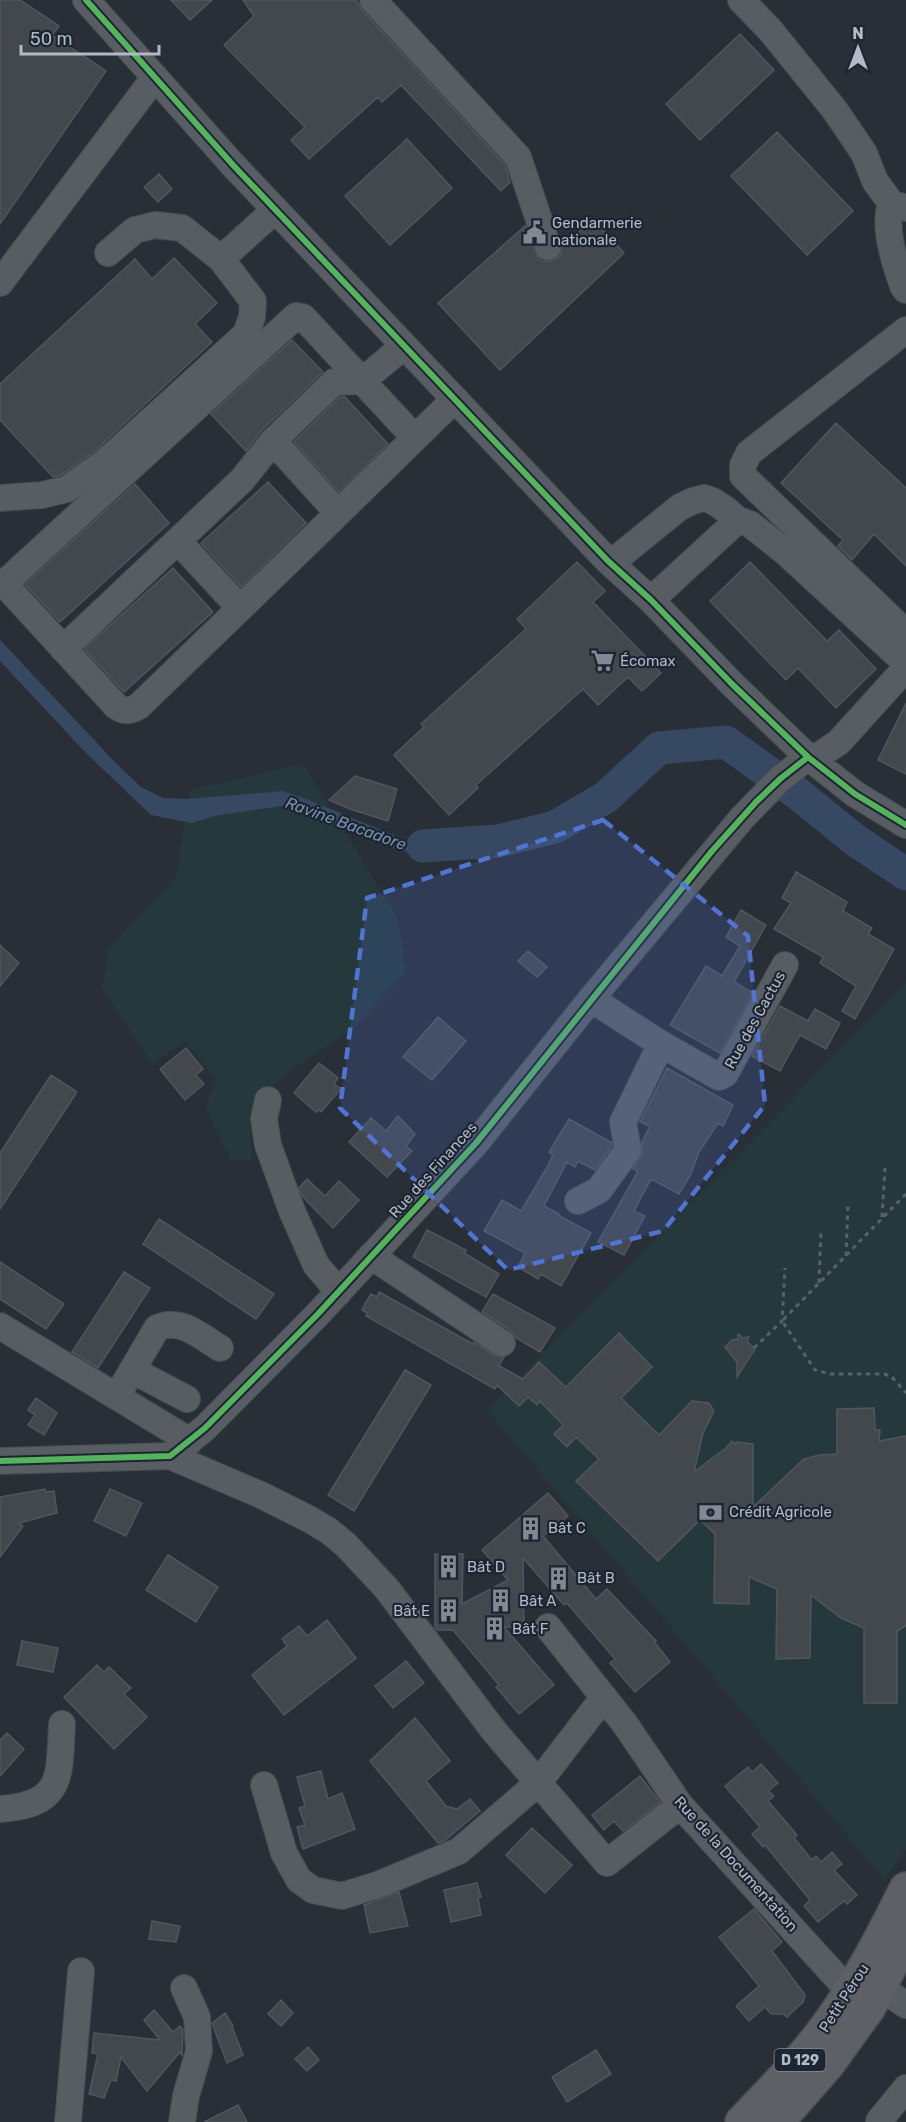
<svg xmlns="http://www.w3.org/2000/svg" width="906" height="2122" font-family="Rubik,sans-serif">
<rect width="100%" height="100%" fill="#292f36"/>
<path fill="#25393c" d="M303 764 398 919 406 972 353 1029 286 1074 250 1111 252 1161 230 1159 206 1109 216 1078 185 1041 152 1064 102 989 108 949 176 876 190 790Z
M906 983V1849L884 1879 487 1410Z"/>
<path fill="#374862" d="M0 640 113 760 141 787 163 798 186 799 283 791 306 799 413 843H464L498 841 558 822 572 809 581 820 548 839 511 853 472 859 437 860 382 845 310 810 288 805 214 816 192 823 151 815 85 752 0 661Z"/>
<g fill="none" stroke-linecap="round" stroke-linejoin="round">
<path stroke="#374862" stroke-width="33" d="M423 846 498 841 555 827 606 797 659 748 726 742 797 793 855 840 906 874"/>
</g>
<path fill="#42484e" stroke="#51565e" stroke-width="1.5" d="M0 0H20L59 26 52 35 106 71 0 224Z
M171 0H212L190 20Z
M243 0H356L362 10 505 165 510 182 501 191 401 85 382 102 378 97 309 159 291 140 305 127 224 45 254 16Z
M740 34 774 70 700 140 666 104Z
M777 132 853 211 807 255 731 176Z
M407 139 452 188 390 245 345 196Z
M159 174 172 189 158 202 144 187Z
M593 219 624 253 500 370 438 303 525 226 538 258 544 262 552 261 560 256 563 247Z
M174 258 217 303 195 324 212 342 96 450 61 475 53 477 0 420V384L135 259 152 279Z
M292 340 323 372 262 430 246 451 211 414Z
M340 397H345L388 444 339 492 294 442Z
M836 423 906 488V566L874 534 852 560 838 546 843 540 781 483Z
M268 482 306 523 241 587 201 543Z
M135 484 169 523 60 622 25 584Z
M577 562 605 591 593 602 661 673 642 691 628 677 598 705 583 689 476 785 478 788 449 815 394 755 424 727 421 724 526 629 517 619Z
M750 562 827 641 839 630 876 669 836 708 798 668 786 680 710 601Z
M173 568 213 612 124 692 84 649Z
M906 703V774L878 760Z
M355 776 397 789 388 821 350 809 329 800Z
M796 872 847 902 843 911 872 928 868 934 894 949 855 1019 842 1011 856 986 820 963 823 957 774 929 791 903 782 898Z
M741 910 766 925 734 982 753 993 720 1053 670 1025 706 966 722 976 740 946 726 937Z
M0 945 19 963 0 986Z
M528 951 547 967 537 977 518 961Z
M780 1006 808 1021 815 1009 840 1023 826 1049 800 1035 780 1071 752 1056Z
M438 1017 466 1041 432 1080 403 1057Z
M186 1048 203 1069 196 1075 204 1084 185 1100 160 1069Z
M319 1063 338 1078 334 1084 341 1089 321 1112 319 1110 316 1112 294 1093Z
M667 1068 733 1105 723 1126 718 1123 699 1152 691 1174 679 1194 651 1179 634 1211 645 1216 624 1255 598 1242 638 1171 633 1169 642 1154V1142L650 1126 640 1122Z
M51 1075 77 1092 0 1209V1153Z
M398 1116 415 1134 406 1146 412 1151 387 1177 349 1142 371 1118 386 1131Z
M569 1119 612 1143V1146L595 1170 578 1161 575 1167 567 1162 544 1206 559 1214 558 1215 591 1233 561 1286 541 1274 538 1279 518 1267 525 1253 484 1231 502 1200 521 1211 546 1169 553 1155 549 1152Z
M307 1179 325 1196 339 1181 359 1200 333 1228 303 1197 299 1188Z
M159 1219 274 1294 256 1319 143 1244Z
M427 1230 466 1250 464 1253 499 1274 486 1297 413 1257Z
M0 1262 64 1304 46 1329 0 1299Z
M124 1272 150 1288 98 1368 72 1352Z
M379 1292 473 1344 474 1342 494 1355 504 1357 499 1366 523 1379 539 1362 566 1387 619 1333 652 1367 621 1398 659 1435 692 1401 709 1403 714 1411 703 1433 694 1472 726 1448 732 1441 735 1445 736 1442 753 1444V1507L804 1459 820 1455 837 1454V1409L874 1408 875 1430H880L879 1441 906 1436V1626L897 1631V1703H864V1628L841 1618 811 1595 810 1658 776 1659 777 1589 749 1577V1604L714 1603 715 1534 700 1520 658 1561 576 1481 599 1459 576 1437 567 1447 554 1434 563 1425 540 1401 537 1405 528 1397 519 1406 497 1385 495 1389 366 1316 367 1313 362 1310 366 1302 371 1294 377 1297Z
M493 1294 555 1328 540 1352 516 1338 510 1330 482 1312Z
M738 1334 743 1338 749 1337 747 1342 755 1349 737 1377V1362L725 1347 732 1340 738 1339Z
M405 1370 431 1385 354 1511 328 1495Z
M36 1398 57 1413 44 1435 28 1425 35 1415 28 1410Z
M45 1489 46 1492 54 1491 57 1513 19 1523 23 1526 0 1557V1497Z
M110 1489 142 1503 126 1536 94 1521Z
M548 1493 568 1516 543 1536 596 1599 607 1589 656 1641 655 1643 670 1662 635 1692 610 1663 615 1659 567 1603 564 1605 523 1558 524 1627H504L554 1685 519 1714 496 1687 499 1685 453 1630H437L435 1627V1554H463L462 1604 508 1580 482 1550Z
M168 1555 218 1587 196 1622 146 1590Z
M327 1620 356 1658 284 1715 252 1675 287 1646 282 1639 299 1626 307 1636Z
M22 1641 58 1648 53 1672 17 1665Z
M406 1661 424 1683 393 1708 375 1686Z
M97 1665 104 1672 109 1667 131 1688 124 1694 147 1717 114 1749 64 1697Z
M415 1718 450 1761 426 1781 446 1806 457 1809 470 1799 480 1811 444 1841 438 1843 370 1761Z
M7 1733 24 1749 0 1776V1740Z
M761 1764 778 1783 768 1791 774 1796 768 1801 797 1835 794 1838 812 1860 816 1856 821 1862 832 1852 842 1864 834 1870 857 1895 847 1904 844 1901 818 1922 804 1906 810 1900 765 1845 763 1847 752 1834 760 1827 725 1786 748 1767 752 1772Z
M321 1771 328 1799 342 1793 355 1829 303 1849 297 1827 305 1825 299 1808 305 1806 297 1777Z
M640 1776 660 1802 623 1831 614 1821 604 1830 592 1815Z
M532 1828 572 1865 545 1893 506 1855Z
M477 1883 481 1897 478 1898 481 1915 451 1922 444 1890Z
M399 1892 408 1926 370 1933 364 1905Z
M754 1909 782 1942 772 1951 805 1995 803 2002 787 2017 783 2014H771L765 2007 749 2021 736 2006 759 1986 719 1937Z
M152 1921 180 1926 176 1942 149 1939Z
M281 2000 293 2013 281 2026 268 2014Z
M154 2010 173 2032 180 2026 183 2030 182 2055 180 2052 147 2091 121 2057 116 2081 111 2080 104 2098 89 2094 98 2054 92 2053 94 2033 160 2040 144 2020Z
M225 2013 233 2026 232 2027 243 2055 227 2063 212 2023Z
M308 2047 319 2060 307 2071 295 2059Z
M596 2050 611 2074 567 2102 552 2077Z
M238 2105 247 2122H204Z"/>
<g fill="none" stroke-linecap="round" stroke-linejoin="round">
<defs>
<path id="minor" d="M86 0 233 165 608 561 651 600 732 684 808 757 855 794 906 825
M373 0 518 157 548 247
M741 0 770 30 834 109 864 153 875 181 891 203 906 208
M891 203C883 228 895 263 903 286L906 290
M221 259 275 210
M0 283 155 77
M906 330 749 453 743 465V476L906 633
M415 438 303 317 296 316 11 577 9 589 116 706C124 712 131 711 139 706 245 604 350 502 455 399
M273 441 338 513
M0 498 42 495 67 489 105 462 246 334 252 317 253 301 221 259 182 228 155 225 135 230 108 253
M178 541 240 608
M611 563 680 507 693 501 704 498 713 501 725 509 738 520 750 524 784 551 906 663
M651 600 738 520
M63 649 242 480 273 441 334 382 362 381 404 346
M591 999 661 1044 719 1077 725 1074 785 965
M268 1100 264 1119 268 1145 292 1211 316 1265 339 1292
M578 1201 599 1190 628 1150 623 1122 661 1044
M371 1256 502 1343
M0 1326 190 1441
M132 1370 187 1399
M117 1396 157 1328C180 1317 200 1336 220 1348
M170 1456 261 1495 309 1519 329 1531 346 1545 387 1589 494 1731 607 1863 680 1805
M0 1461 170 1456 205 1428 318 1314 476 1143 591 999 742 818 780 779 808 757 820 755 839 742 906 668
M548 1627 625 1724 680 1805 850 1992 862 2002
M264 1785 284 1853 299 1880 313 1890 342 1896 380 1884 459 1851 538 1783 604 1697
M0 1809C64 1805 59 1776 62 1724
M880 1987 906 2005
M879 2121 906 2088
M68 2122 81 1971
M182 2122 186 2096 199 2051 197 2017 184 1988"/>
<path id="highway" d="M742 2122C771 2092 800 2062 825 2029 857 1986 882 1937 906 1889
M777 2122 828 2064 869 2007 906 1936"/>
</defs>
<use href="#minor" stroke="#474b51" stroke-width="28"/>
<use href="#highway" stroke="#464a51" stroke-width="36"/>
<path stroke="#5a6166" stroke-width="3" stroke-dasharray="4.5 4.5" stroke-linecap="butt" d="M906 1194 782 1321 815 1370 830 1374H884L891 1376 906 1393
M882 1217 885 1168
M846 1256 848 1205
M819 1283 821 1232
M754 1348 782 1321 785 1268"/>
<use href="#minor" stroke="#585d64" stroke-width="26"/>
<use href="#highway" stroke="#5d6064" stroke-width="33"/>
<defs>
<path id="cycleway" d="M86 0 233 165 608 561 651 600 732 684 808 757 855 794 906 825
M0 1461 170 1456 205 1428 318 1314 476 1143 712 851 756 802 780 779 808 757"/>
</defs>
<use href="#cycleway" stroke="#1c2531" stroke-width="10"/>
<use href="#cycleway" stroke="#56b35d" stroke-width="6"/>
</g>
<path fill="#5174d2" fill-opacity="0.2" stroke="#5174d2" stroke-width="4.5" stroke-dasharray="12 8" stroke-linejoin="round" d="M603 820 748 936 765 1105 663 1231 508 1270 340 1108 367 898Z"/>
<defs>
<symbol id="civic-bare" viewBox="-9 -9 18 18"><path d="M-.6-6.5H3V-4.5H.6V-3L4-1V1h2V6H-6V1h2V-1L-.6-3ZM-1.2 2.5V6h2.4V2.5Z" fill="#828995" stroke="#1c2531" stroke-width="2.5" paint-order="stroke"/></symbol>
<symbol id="supermarket-bare" viewBox="-9 -9 18 18"><path d="M-6-5.5h2.5l.6 2H6L4.5 2H-2.5L-4.4-4H-6ZM-1.5 3.2a1.3 1.3 0 1 0 .1 0ZM3 3.2a1.3 1.3 0 1 0 .1 0Z" fill="#828995" stroke="#1c2531" stroke-width="2.5" paint-order="stroke"/></symbol>
<symbol id="bank-bare" viewBox="-9 -9 18 18"><path d="M-6-4H6V4H-6ZM0-2.3a2.3 2.3 0 1 0 0 4.6a2.3 2.3 0 1 0 0-4.6Z" fill="#828995" stroke="#1c2531" stroke-width="2.5" paint-order="stroke"/></symbol>
<symbol id="building-bare" viewBox="-9 -9 18 18"><path d="M-4-6H4V6H1V3H-1V6H-4ZM-2.5-4.3h1.7v1.8h-1.7ZM.8-4.3h1.7v1.8H.8ZM-2.5-1h1.7V.8h-1.7ZM.8-1h1.7V.8H.8Z" fill="#828995" stroke="#1c2531" stroke-width="2.5" paint-order="stroke"/></symbol>
</defs>
<g fill-rule="evenodd">
<use href="#civic-bare" x="518" y="216" width="33" height="33"/>
<use href="#supermarket-bare" x="586" y="644" width="33" height="33"/>
<use href="#bank-bare" x="694" y="1496" width="33" height="33"/>
<use href="#building-bare" x="514" y="1512" width="33" height="33"/>
<use href="#building-bare" x="432" y="1550" width="33" height="33"/>
<use href="#building-bare" x="542" y="1562" width="33" height="33"/>
<use href="#building-bare" x="484" y="1584" width="33" height="33"/>
<use href="#building-bare" x="432" y="1594" width="33" height="33"/>
<use href="#building-bare" x="478" y="1612" width="33" height="33"/>
</g>
<g text-anchor="middle" stroke-width="4.5" stroke-linejoin="round" paint-order="stroke">
<rect fill="#1c2531" stroke="#858d9b" stroke-width="1.5" x="774.5" y="2049" width="51" height="22" rx="4.5"/>
<g font-size="14" font-weight="bold" fill="#b2bac8">
<text x="800" y="2065">D 129</text>
</g>
<g font-size="15" fill="#b2bac8" stroke="#1c2531" text-anchor="start">
<text x="552" y="228">Gendarmerie<tspan x="552" dy="17">nationale</tspan></text>
<text x="620" y="666">Écomax</text>
<text x="729" y="1517">Crédit Agricole</text>
<text x="548" y="1533">Bât C</text>
<text x="467" y="1572">Bât D</text>
<text x="577" y="1583">Bât B</text>
<text x="519" y="1606">Bât A</text>
<text x="430" y="1616" text-anchor="end">Bât E</text>
<text x="512" y="1634">Bât F</text>
</g>
<g font-size="15" fill="#b2bac8" stroke="#1c2531">
<text transform="translate(755 1020) rotate(-61)" y="5">Rue des Cactus</text>
<text transform="translate(433 1170) rotate(-48)" y="5">Rue des Finances</text>
<text transform="translate(736 1864) rotate(48)" y="5">Rue de la Documentation</text>
<text transform="translate(844 1998) rotate(-57)" y="5">Petit Pérou</text>
</g>
<g font-size="16" font-style="italic" fill="#7991b0" stroke="#1c2531">
<text transform="translate(346 823) rotate(20)" y="6">Ravine Bacadore</text>
</g>
</g>
<g transform="translate(858 48)" stroke="#1c2531" stroke-width="4.5" paint-order="stroke">
<path d="M0-4.5L10 22L0 15L-10 22Z" fill="#b2bac8"/>
<text y="-9" font-size="16" font-weight="bold" text-anchor="middle" fill="#b2bac8">N</text>
</g>
<path d="M21 45v9h138v-9" fill="none" stroke="#b2bac8" stroke-width="3"/>
<text x="30" y="45" font-size="18" fill="#b2bac8" stroke="#1c2531" stroke-width="4.5" paint-order="stroke">50 m</text>
</svg>
